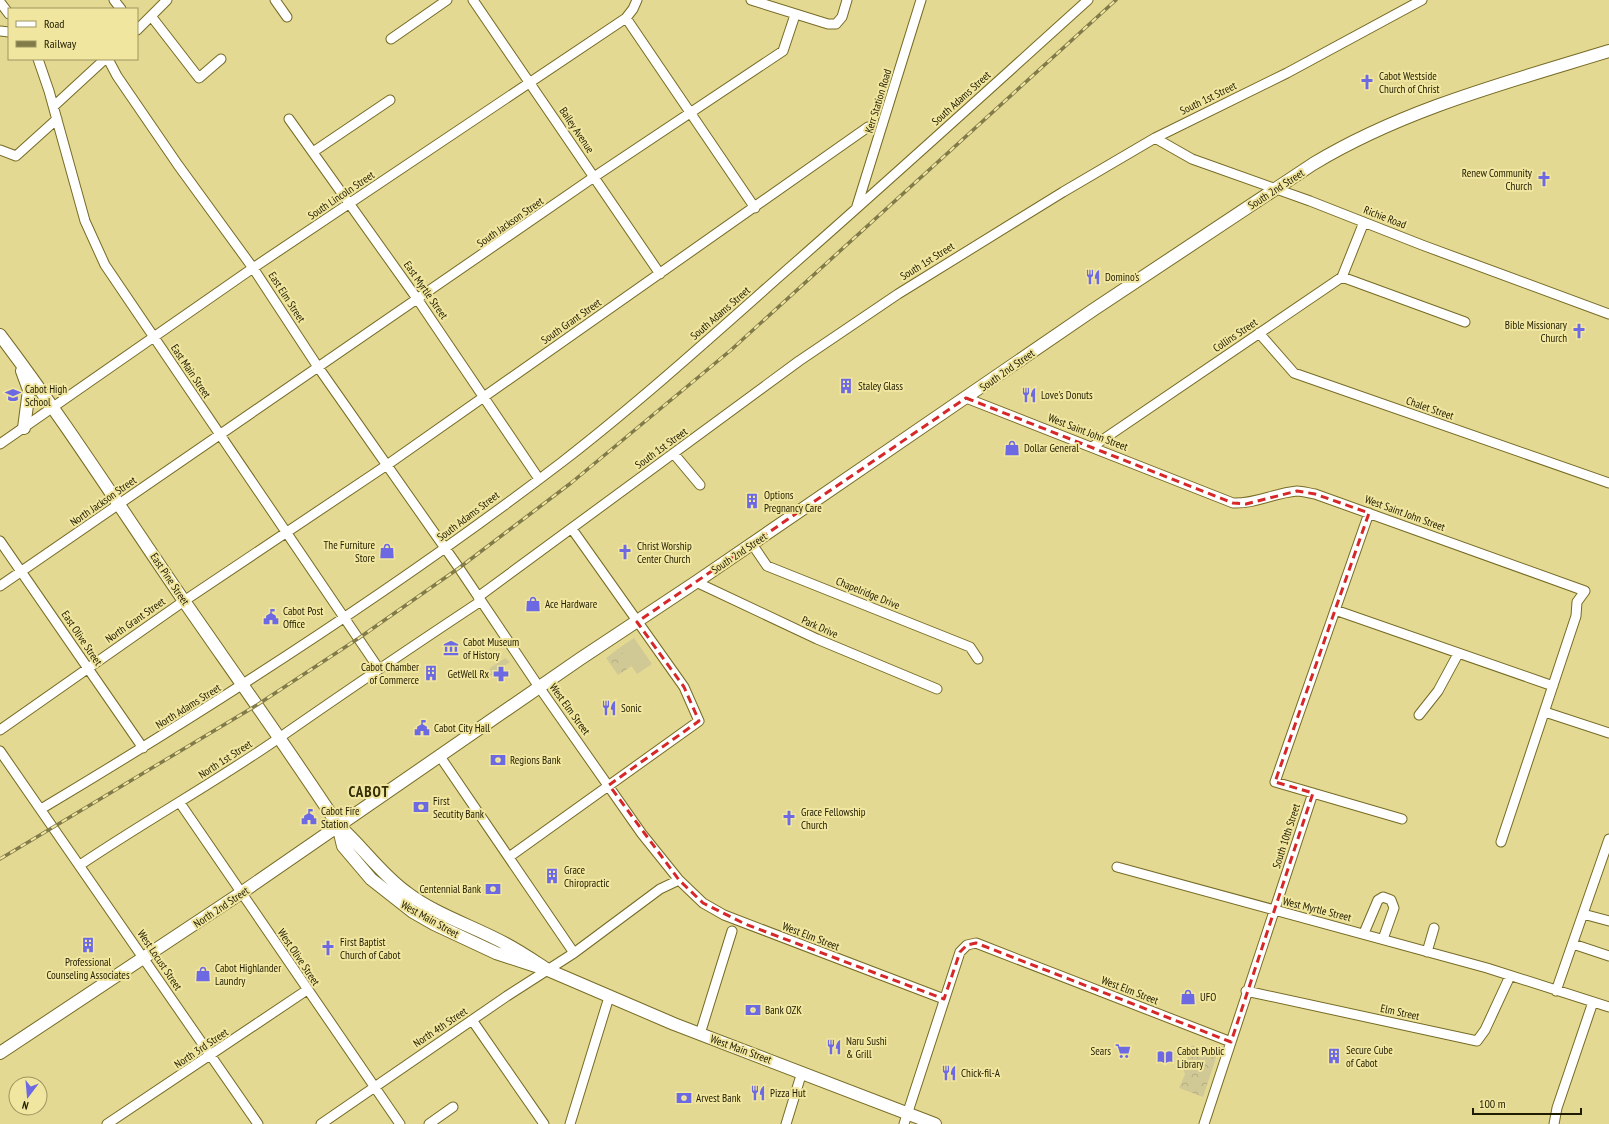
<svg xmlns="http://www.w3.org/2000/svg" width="1609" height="1124" font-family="'PT Sans Narrow',sans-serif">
<defs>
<pattern id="park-crowns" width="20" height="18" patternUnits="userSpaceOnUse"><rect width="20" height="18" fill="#d1c995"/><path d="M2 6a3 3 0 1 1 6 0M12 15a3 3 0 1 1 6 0" fill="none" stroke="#b3ac7f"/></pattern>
</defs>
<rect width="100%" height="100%" fill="#e4d993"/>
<path fill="#d1c995" d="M634 638 652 664 637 674 619 648Z
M505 658 510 662 490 676 489 672 490 668Z"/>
<path fill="url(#park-crowns)" d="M619 648 632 666 618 675 606 658Z
M1192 1045 1217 1055 1203 1097 1179 1088 1185 1074 1183 1069Z"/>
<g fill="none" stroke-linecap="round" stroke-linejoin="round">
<defs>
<path id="minor" d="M114 0 121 9
M275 0 287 17
M473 0 660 274
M751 0 828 24H836L842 17 847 0
M0 2 9 14
M151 16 199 78 221 59
M626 18 755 208
M137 30 167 0
M0 31 9 32
M391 39 447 0
M38 59 49 91 85 221 105 265 379 669
M108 59 117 76 178 165 253 268 318 367 459 568 539 687 642 834 679 880 660 889 574 953 507 996 321 1124
M54 106 105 59
M289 119 418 300 539 479
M1155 138 1192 159 1310 201 1422 245 1609 314
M0 150 16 156 57 119
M313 152 390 100
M857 206 921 0
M1342 277 1465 322
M1259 333 1294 373 1609 483
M966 398 1233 503C1256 504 1274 493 1297 491 1302 491 1309 493 1315 494L1585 591 1577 602 1576 616 1501 842
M0 444 253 268 626 18 633 9 637 0
M1092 447 1342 277 1364 222
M674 454 700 485
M1369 513 1275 782 1402 819
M0 541 143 748
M752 544 767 566 970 647 978 659
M696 582 817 639 937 689
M0 586 594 177 783 51 795 15
M478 597 799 361 898 294 1063 192 1155 138 1287 73 1422 0
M1335 610 1553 686
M1545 712 1609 733
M1419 715 1438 691 1458 654
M0 730 184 601 387 465 868 127
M0 751 258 1124
M439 755 574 953
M180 803 400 1124
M41 809C220 702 396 589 562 462 638 403 709 339 780 276 884 185 986 92 1088 0
M509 857 699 721 684 687 572 529
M80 865C145 821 214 783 279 738 345 692 413 646 481 601
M1117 867 1487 968 1609 1007
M679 880 703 903 724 915 944 999
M1583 914 1609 921
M1364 933 1378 900 1383 897 1391 900 1394 908 1383 939
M1573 944 1609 956
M1427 952 1434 928
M1246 991 1477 1041 1485 1030 1510 976
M1556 991 1609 839
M472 1020 544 1124
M700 1034 732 931
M107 1124 307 990
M429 1124 453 1107
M570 1124 609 997
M786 1124 802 1072
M904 1124 960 952 967 945 976 943 1231 1042
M1204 1124 1313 793
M1554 1124 1557 1108 1593 1002"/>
<path id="major" d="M0 335C65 421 123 512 184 601 236 676 288 749 338 825 362 846 380 873 406 892 436 915 473 926 506 944 521 952 534 961 548 970
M22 371 29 390 24 428
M338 825 343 846 371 879 413 912 434 924 496 953 548 970 674 1024 935 1124
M0 1053 241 893 580 659 696 582 1093 310 1313 164C1404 109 1508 82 1609 51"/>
</defs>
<use href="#minor" stroke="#766b25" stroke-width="11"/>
<use href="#major" stroke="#766b25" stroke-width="14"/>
<use href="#minor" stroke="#fff" stroke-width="9"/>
<use href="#major" stroke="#fff" stroke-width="12"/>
<defs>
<path id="rail" d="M0 859 257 705 359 638 459 568 571 483 731 350 1116 0"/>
</defs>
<use href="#rail" stroke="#817a49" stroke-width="3.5"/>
<use href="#rail" stroke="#f1e6a0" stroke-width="2" stroke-dasharray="6" stroke-linecap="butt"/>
</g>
<path fill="none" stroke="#d62828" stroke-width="3" stroke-dasharray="8 5" stroke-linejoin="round" d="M966 398 1233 503 1246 504 1297 491 1315 494 1369 513 1275 782 1313 793 1231 1042 976 943 967 945 960 952 944 999 745 924 703 903 679 880 609 785 699 721 684 687 637 622Z"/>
<defs>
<symbol id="church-bare" viewBox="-9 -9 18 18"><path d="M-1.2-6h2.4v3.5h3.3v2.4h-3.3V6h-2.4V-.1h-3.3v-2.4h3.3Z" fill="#6c69e3" stroke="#f1e6a0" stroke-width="2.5" paint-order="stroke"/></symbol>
<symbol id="restaurant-bare" viewBox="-9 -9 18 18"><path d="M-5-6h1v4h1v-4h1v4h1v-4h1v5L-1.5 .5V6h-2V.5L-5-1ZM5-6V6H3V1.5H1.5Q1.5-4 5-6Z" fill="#6c69e3" stroke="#f1e6a0" stroke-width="2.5" paint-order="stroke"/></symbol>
<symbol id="building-bare" viewBox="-9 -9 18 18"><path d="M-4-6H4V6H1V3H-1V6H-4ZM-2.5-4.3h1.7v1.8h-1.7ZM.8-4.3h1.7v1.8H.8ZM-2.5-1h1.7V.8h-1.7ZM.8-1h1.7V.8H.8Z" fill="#6c69e3" stroke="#f1e6a0" stroke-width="2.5" paint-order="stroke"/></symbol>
<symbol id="school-bare" viewBox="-9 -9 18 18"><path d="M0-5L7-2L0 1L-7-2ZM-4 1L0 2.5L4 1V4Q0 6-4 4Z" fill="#6c69e3" stroke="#f1e6a0" stroke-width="2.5" paint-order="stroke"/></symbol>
<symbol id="shop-bare" viewBox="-9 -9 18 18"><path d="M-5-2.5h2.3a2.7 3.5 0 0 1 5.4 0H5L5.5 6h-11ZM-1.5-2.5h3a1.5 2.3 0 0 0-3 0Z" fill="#6c69e3" stroke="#f1e6a0" stroke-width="2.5" paint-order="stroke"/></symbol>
<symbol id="civic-bare" viewBox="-9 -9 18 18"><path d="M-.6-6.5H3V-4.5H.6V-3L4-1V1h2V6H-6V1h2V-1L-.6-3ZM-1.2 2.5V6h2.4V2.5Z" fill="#6c69e3" stroke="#f1e6a0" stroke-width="2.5" paint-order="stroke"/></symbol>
<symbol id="museum-bare" viewBox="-9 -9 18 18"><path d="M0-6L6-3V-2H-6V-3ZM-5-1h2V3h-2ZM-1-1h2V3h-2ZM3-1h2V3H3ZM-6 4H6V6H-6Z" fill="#6c69e3" stroke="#f1e6a0" stroke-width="2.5" paint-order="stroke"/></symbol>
<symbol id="pharmacy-bare" viewBox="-9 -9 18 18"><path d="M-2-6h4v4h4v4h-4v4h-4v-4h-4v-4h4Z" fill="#6c69e3" stroke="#f1e6a0" stroke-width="2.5" paint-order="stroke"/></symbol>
<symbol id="bank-bare" viewBox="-9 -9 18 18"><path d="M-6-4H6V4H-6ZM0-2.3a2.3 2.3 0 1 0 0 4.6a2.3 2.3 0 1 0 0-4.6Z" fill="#6c69e3" stroke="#f1e6a0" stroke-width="2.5" paint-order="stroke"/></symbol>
<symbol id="supermarket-bare" viewBox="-9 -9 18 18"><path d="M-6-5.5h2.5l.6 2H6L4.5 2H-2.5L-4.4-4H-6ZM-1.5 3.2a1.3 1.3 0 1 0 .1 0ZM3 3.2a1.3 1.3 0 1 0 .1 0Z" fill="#6c69e3" stroke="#f1e6a0" stroke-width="2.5" paint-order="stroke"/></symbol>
<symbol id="library-bare" viewBox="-9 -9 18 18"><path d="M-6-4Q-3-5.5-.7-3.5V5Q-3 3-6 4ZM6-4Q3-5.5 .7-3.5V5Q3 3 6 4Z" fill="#6c69e3" stroke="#f1e6a0" stroke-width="2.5" paint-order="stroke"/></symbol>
</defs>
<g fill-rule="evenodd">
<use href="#church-bare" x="1356" y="71" width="22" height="22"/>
<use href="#church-bare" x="1533" y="168" width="22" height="22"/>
<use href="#restaurant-bare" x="1082" y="266" width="22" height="22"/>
<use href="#church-bare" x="1568" y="320" width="22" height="22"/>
<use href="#building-bare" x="835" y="375" width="22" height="22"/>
<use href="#school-bare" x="2" y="384" width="22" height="22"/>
<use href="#restaurant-bare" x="1018" y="384" width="22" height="22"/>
<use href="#shop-bare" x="1001" y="437" width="22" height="22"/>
<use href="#building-bare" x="741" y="490" width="22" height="22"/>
<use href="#shop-bare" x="376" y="540" width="22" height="22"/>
<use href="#church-bare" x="614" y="541" width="22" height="22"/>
<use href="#shop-bare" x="522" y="593" width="22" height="22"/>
<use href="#civic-bare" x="260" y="606" width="22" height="22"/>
<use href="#museum-bare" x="440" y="637" width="22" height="22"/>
<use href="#building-bare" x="420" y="662" width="22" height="22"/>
<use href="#pharmacy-bare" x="490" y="663" width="22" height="22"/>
<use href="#restaurant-bare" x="598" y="697" width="22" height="22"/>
<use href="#civic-bare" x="411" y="717" width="22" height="22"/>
<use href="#bank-bare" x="487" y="749" width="22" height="22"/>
<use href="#bank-bare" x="410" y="796" width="22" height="22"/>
<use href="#civic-bare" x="298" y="806" width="22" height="22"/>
<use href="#church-bare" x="778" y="807" width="22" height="22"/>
<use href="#building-bare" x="541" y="865" width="22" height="22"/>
<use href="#bank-bare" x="482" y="878" width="22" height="22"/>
<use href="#building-bare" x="77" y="934" width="22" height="22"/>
<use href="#church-bare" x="317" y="937" width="22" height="22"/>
<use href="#shop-bare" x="192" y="963" width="22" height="22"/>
<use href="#shop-bare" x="1177" y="986" width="22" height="22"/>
<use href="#bank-bare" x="742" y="999" width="22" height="22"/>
<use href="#restaurant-bare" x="823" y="1036" width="22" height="22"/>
<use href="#supermarket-bare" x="1112" y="1040" width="22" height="22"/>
<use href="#building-bare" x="1323" y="1045" width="22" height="22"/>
<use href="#library-bare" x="1154" y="1046" width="22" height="22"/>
<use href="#restaurant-bare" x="938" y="1062" width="22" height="22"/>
<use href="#restaurant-bare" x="747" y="1082" width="22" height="22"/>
<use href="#bank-bare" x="673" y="1087" width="22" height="22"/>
</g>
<g text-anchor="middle" stroke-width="4" stroke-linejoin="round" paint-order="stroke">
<g font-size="11" fill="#201c01" stroke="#f1e6a0" text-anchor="start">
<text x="1379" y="80">Cabot Westside<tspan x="1379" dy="13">Church of Christ</tspan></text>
<text x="1532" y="177" text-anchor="end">Renew Community<tspan x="1532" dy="13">Church</tspan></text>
<text x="1105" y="281">Domino's</text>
<text x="1567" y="329" text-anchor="end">Bible Missionary<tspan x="1567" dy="13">Church</tspan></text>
<text x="858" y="390">Staley Glass</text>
<text x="25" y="393">Cabot High<tspan x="25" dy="13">School</tspan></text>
<text x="1041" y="399">Love's Donuts</text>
<text x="1024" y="452">Dollar General</text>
<text x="764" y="499">Options<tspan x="764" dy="13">Pregnancy Care</tspan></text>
<text x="375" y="549" text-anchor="end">The Furniture<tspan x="375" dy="13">Store</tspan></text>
<text x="637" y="550">Christ Worship<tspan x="637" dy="13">Center Church</tspan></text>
<text x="545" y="608">Ace Hardware</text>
<text x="283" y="615">Cabot Post<tspan x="283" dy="13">Office</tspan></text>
<text x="463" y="646">Cabot Museum<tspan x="463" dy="13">of History</tspan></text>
<text x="419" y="671" text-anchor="end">Cabot Chamber<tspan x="419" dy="13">of Commerce</tspan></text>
<text x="489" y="678" text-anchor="end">GetWell Rx</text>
<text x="621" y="712">Sonic</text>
<text x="434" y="732">Cabot City Hall</text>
<text x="510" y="764">Regions Bank</text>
<text x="433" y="805">First<tspan x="433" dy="13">Secutity Bank</tspan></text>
<text x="321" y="815">Cabot Fire<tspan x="321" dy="13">Station</tspan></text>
<text x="801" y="816">Grace Fellowship<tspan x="801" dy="13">Church</tspan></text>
<text x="564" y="874">Grace<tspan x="564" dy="13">Chiropractic</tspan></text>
<text x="481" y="893" text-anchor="end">Centennial Bank</text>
<text x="340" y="946">First Baptist<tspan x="340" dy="13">Church of Cabot</tspan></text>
<text x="88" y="966" text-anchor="middle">Professional<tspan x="88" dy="13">Counseling Associates</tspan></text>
<text x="215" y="972">Cabot Highlander<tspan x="215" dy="13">Laundry</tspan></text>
<text x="1200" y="1001">UFO</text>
<text x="765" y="1014">Bank OZK</text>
<text x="846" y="1045">Naru Sushi<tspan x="846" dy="13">&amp; Grill</tspan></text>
<text x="1346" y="1054">Secure Cube<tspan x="1346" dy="13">of Cabot</tspan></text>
<text x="1111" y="1055" text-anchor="end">Sears</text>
<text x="1177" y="1055">Cabot Public<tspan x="1177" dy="13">Library</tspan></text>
<text x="961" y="1077">Chick-fil-A</text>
<text x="770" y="1097">Pizza Hut</text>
<text x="696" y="1102">Arvest Bank</text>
</g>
<g font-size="11" fill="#201c01" stroke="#f1e6a0">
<text transform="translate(961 98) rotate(-42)" y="4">South Adams Street</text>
<text transform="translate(1208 98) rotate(-26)" y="4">South 1st Street</text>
<text transform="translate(878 101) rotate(-73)" y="4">Kerr Station Road</text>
<text transform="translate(577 130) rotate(56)" y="4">Bailey Avenue</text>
<text transform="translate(1276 189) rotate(-33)" y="4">South 2nd Street</text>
<text transform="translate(341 195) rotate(-34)" y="4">South Lincoln Street</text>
<text transform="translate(1385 217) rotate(21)" y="4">Richie Road</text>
<text transform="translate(510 222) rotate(-35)" y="4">South Jackson Street</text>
<text transform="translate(927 261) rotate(-32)" y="4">South 1st Street</text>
<text transform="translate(426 290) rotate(55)" y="4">East Myrtle Street</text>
<text transform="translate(287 297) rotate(57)" y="4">East Elm Street</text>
<text transform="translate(720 313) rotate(-41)" y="4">South Adams Street</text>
<text transform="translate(571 321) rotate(-35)" y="4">South Grant Street</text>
<text transform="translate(1235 335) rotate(-34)" y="4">Collins Street</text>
<text transform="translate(1007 370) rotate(-35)" y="4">South 2nd Street</text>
<text transform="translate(191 371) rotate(56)" y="4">East Main Street</text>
<text transform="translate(1430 408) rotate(19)" y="4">Chalet Street</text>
<text transform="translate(1088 432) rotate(21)" y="4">West Saint John Street</text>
<text transform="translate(661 448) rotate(-36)" y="4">South 1st Street</text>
<text transform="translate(103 501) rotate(-35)" y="4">North Jackson Street</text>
<text transform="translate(1405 513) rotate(20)" y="4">West Saint John Street</text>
<text transform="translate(468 516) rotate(-37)" y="4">South Adams Street</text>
<text transform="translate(739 553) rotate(-34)" y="4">South 2nd Street</text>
<text transform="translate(170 579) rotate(56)" y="4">East Pine Street</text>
<text transform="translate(868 593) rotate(22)" y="4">Chapelridge Drive</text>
<text transform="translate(135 620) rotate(-35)" y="4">North Grant Street</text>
<text transform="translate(820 627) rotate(24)" y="4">Park Drive</text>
<text transform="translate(82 638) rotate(56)" y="4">East Olive Street</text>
<text transform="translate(188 706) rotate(-32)" y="4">North Adams Street</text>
<text transform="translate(570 709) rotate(54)" y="4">West Elm Street</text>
<text transform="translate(225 759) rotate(-33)" y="4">North 1st Street</text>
<text transform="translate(1286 836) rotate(-72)" y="4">South 10th Street</text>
<text transform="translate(221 907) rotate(-34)" y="4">North 2nd Street</text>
<text transform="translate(1317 909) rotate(14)" y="4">West Myrtle Street</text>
<text transform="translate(430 919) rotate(29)" y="4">West Main Street</text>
<text transform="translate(811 936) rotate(21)" y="4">West Elm Street</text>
<text transform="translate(299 957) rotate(56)" y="4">West Olive Street</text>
<text transform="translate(160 960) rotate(56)" y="4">West Locust Street</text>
<text transform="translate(1130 990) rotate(21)" y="4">West Elm Street</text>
<text transform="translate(1400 1012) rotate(12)" y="4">Elm Street</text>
<text transform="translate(440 1027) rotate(-34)" y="4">North 4th Street</text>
<text transform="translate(201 1048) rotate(-34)" y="4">North 3rd Street</text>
<text transform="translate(741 1049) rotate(20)" y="4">West Main Street</text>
</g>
<g font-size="15" font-weight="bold" letter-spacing="1" fill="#342e09" stroke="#f1e6a0">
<text x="369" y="797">CABOT</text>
</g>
</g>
<rect x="8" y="8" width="130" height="52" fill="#f1e6a0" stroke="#9d9560"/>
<rect x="16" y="21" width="20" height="6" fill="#ffffff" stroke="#9d9560"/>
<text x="44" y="28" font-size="12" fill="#201c01">Road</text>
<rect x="16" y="41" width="20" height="6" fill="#817a49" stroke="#9d9560"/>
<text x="44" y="48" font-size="12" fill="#201c01">Railway</text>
<g transform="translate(28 1096) rotate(196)"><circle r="19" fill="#f1e6a0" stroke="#9d9560"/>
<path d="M0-3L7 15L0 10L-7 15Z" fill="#6c69e3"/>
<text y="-6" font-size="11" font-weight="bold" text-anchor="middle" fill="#201c01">N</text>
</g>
<path d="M1473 1108v6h108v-6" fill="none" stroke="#201c01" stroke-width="2"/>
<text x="1479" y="1108" font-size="12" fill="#201c01" stroke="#f1e6a0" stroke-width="3" paint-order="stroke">100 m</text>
</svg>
